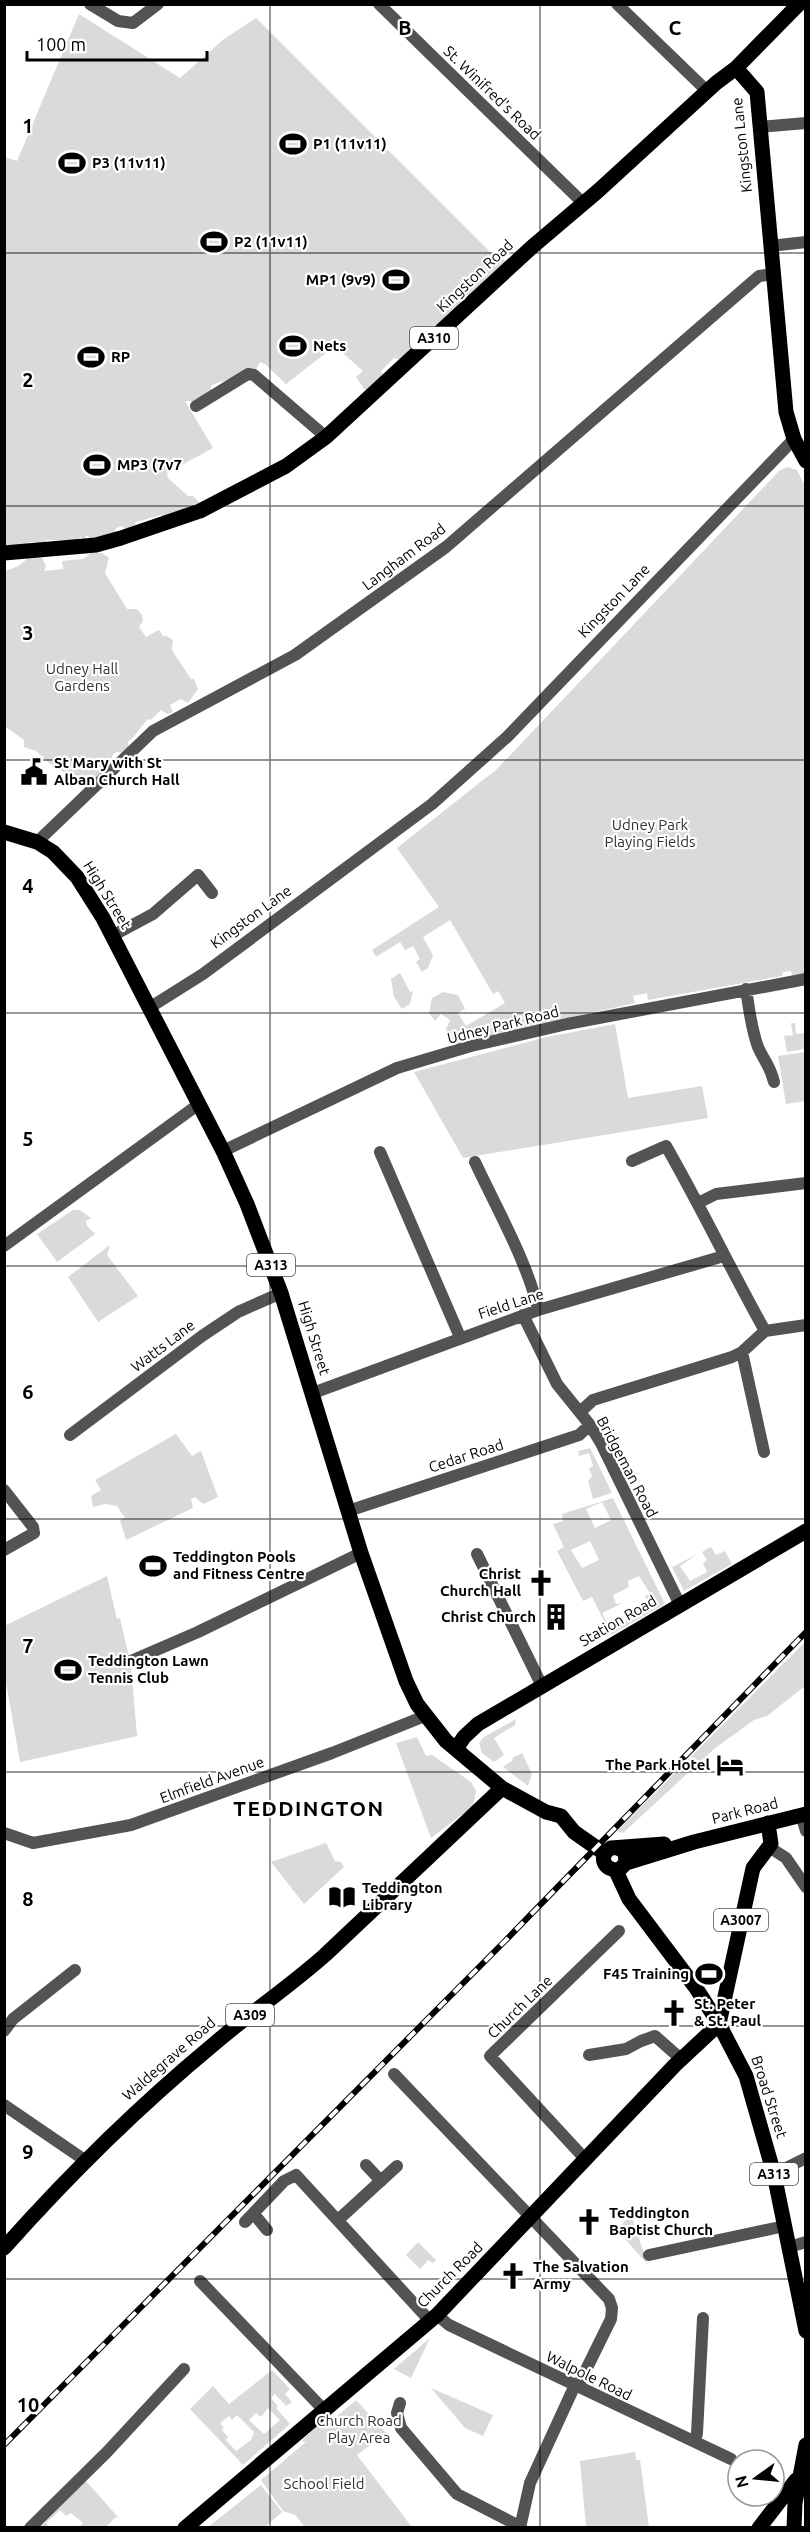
<svg xmlns="http://www.w3.org/2000/svg" width="810" height="2532" font-family="Ubuntu,sans-serif">
<rect width="100%" height="100%" fill="#fff"/>
<path fill="#dadada" fill-rule="evenodd" d="M79 14 180 78 224 39 256 18 496 258 500 256 506 262 474 296 464 297 460 301V305L443 323 429 327 428 334 422 339 418 338 412 351 403 360 394 358 381 371 384 377 371 390 364 389 356 377 363 371 335 346 286 384 265 364 260 362 255 371 214 384 211 386V391L192 401H185L213 448 167 473 168 478 188 496H193L199 502 197 510 168 522 161 515 136 522 134 528 126 530 122 526 116 528 114 533 94 544 87 535 84 539 80 537 78 540H46L45 543 30 542 26 546H5V157L17 161Z
M787 467 797 470 806 488 805 974 792 976 791 971 783 972 782 976 648 1000 647 993 633 996 635 1003 455 1044 449 1040 446 1029 450 1020 441 1014 435 1021 429 1013 432 998 443 992 458 995 465 1009 458 1013 466 1026 505 1003 498 991 493 994 450 920 423 937 433 955 428 968 422 972 416 962 420 959 413 946 405 950 400 942 376 957 372 950 439 907 397 848 497 769 779 471Z
M91 553H102L109 558 105 573 127 609H137L142 615 143 621 139 627 146 637 159 630 163 636H166L173 640 172 650 191 679H194L198 689 188 703 181 699 170 705 173 712 167 714 161 710 151 720 148 719C140 727 137 735 128 742V748L123 753 117 752 113 754C111 766 97 782 85 785L49 763 36 751 24 747V740L6 727 4 571C21 567 20 563 33 555L42 558 46 566 44 571 63 569 62 561 83 559Z
M400 973 410 992 413 991 410 1004 402 1009 394 997 391 979Z
M791 1023H795L796 1034 805 1033V1049L787 1052 784 1036 793 1035Z
M615 1024 628 1098 702 1086 708 1118 463 1158 414 1072 547 1037Z
M805 1052V1101L786 1104 778 1056Z
M73 1210H80L91 1218 86 1221 87 1226 95 1234 57 1262 37 1234Z
M110 1245 107 1255 138 1296 98 1322 68 1277Z
M176 1434 192 1456 201 1451 218 1497 203 1504 195 1497 191 1499 193 1508 126 1540 120 1520 125 1518 117 1506 105 1504 93 1507 91 1496 101 1490 95 1480Z
M590 1448 612 1493 593 1499 588 1481 592 1476 589 1468 593 1466 589 1453 579 1456 578 1451Z
M613 1498 665 1604 611 1635 592 1597 583 1601 557 1551 564 1547 550 1518 553 1524 563 1521 562 1514ZM602 1502 611 1520 595 1528 586 1509ZM590 1541 599 1560 582 1568 571 1550ZM639 1576 650 1593 645 1596 651 1607 642 1612 643 1615 632 1620 630 1616 629 1620 610 1629 602 1613 623 1603 616 1604 613 1595 629 1587 628 1581Z
M711 1547 716 1555 725 1551 732 1564 684 1591 672 1567 698 1554 680 1566 690 1581 707 1572 703 1563 707 1560 702 1552Z
M107 1576 117 1619 120 1618 131 1666 137 1736 20 1762 5 1677 4 1626Z
M805 1642V1686L767 1716 754 1720 714 1749 623 1833 617 1831Z
M516 1719 515 1725 494 1738 504 1755 494 1762 482 1753 479 1743 484 1737Z
M417 1737 426 1756 432 1755 471 1782 476 1791 473 1806 431 1838 396 1743Z
M522 1753 532 1774 528 1786 503 1767 513 1760 512 1758Z
M326 1843 335 1861 341 1862 344 1867 304 1904 271 1862Z
M629 2209 648 2265 625 2239 628 2236 619 2227 629 2217 626 2210Z
M418 2242 436 2260 433 2263 428 2260 420 2269 406 2255Z
M430 2338 411 2378 394 2369Z
M272 2370 290 2389 285 2394 292 2402 286 2406 275 2394 271 2398 278 2406 276 2408 290 2424 243 2465 190 2409 213 2386 229 2404ZM268 2408 280 2420 264 2434 249 2420 256 2413 261 2417ZM237 2415 254 2432 251 2440 236 2451 226 2440 228 2437 222 2430 224 2428 220 2423 229 2416 232 2420Z
M431 2388 493 2415 483 2436 465 2428Z
M356 2400 386 2433 357 2455 412 2527H305L295 2515 283 2511 261 2480 306 2442 301 2441 321 2423 328 2424Z
M635 2452 636 2460H640L649 2527H586L580 2461Z
M85 2480 119 2518 116 2517 106 2527H79L83 2523 71 2513 66 2516 60 2510 46 2523 49 2527 40 2528Z
M261 2485 282 2512 265 2527H208Z"/>
<g fill="none" stroke-linecap="round" stroke-linejoin="round">
<path stroke="#535353" stroke-width="12" d="M90 4 118 21 133 23 158 4
M379 4 583 203
M617 4 707 91
M759 127 806 123
M770 246 806 242
M196 406 248 374 254 375 326 437
M37 842 153 731 295 655 446 547 759 276 774 274
M112 936 153 914 198 875 212 893
M746 989C749 1008 751 1028 758 1047 764 1061 770 1065 774 1082
M149 1008 203 974 432 804 507 737 794 439
M223 1151 397 1068 471 1046 567 1024 806 979
M380 1152 460 1337
M632 1161 666 1146C701 1207 731 1270 765 1331
M475 1162C495 1205 529 1265 538 1310
M698 1203 716 1194 806 1183
M4 1246 199 1104
M523 1315 557 1384 590 1425 601 1443 680 1605
M742 1352 764 1452
M313 1393 538 1310 724 1256
M580 1412 593 1400 732 1357 742 1352 765 1331 806 1325
M70 1435 202 1336 238 1312 281 1293
M4 1490 33 1527 34 1533 4 1550
M348 1511 579 1435 590 1425
M477 1554 542 1686
M131 1661 198 1632 361 1553
M801 1815 806 1831
M4 1833 33 1843 131 1825 332 1753 425 1716
M769 1847 786 1858 806 1887
M4 2031 13 2019 75 1970
M589 2055 626 2049 641 2041 655 2036 681 2059
M394 2074 609 2299 612 2308 611 2319 578 2386
M4 2105 86 2161
M586 2160 490 2056 619 1931
M366 2165 381 2181
M774 2174 806 2158
M254 2214 267 2230
M338 2220 397 2166
M245 2222 284 2181 296 2175 430 2321
M789 2247 806 2242
M649 2255 785 2226
M200 2281 323 2409
M437 2315 449 2325 731 2459
M400 2403 397 2413 401 2428 457 2494 521 2527
M695 2442 697 2433 703 2318
M30 2528 107 2452 184 2369
M520 2528 530 2483 575 2385"/>
<path stroke="#000" stroke-width="15" d="M736 68 757 92 786 412 794 439 806 461
M4 553 96 545 121 538 200 511 286 466 326 437 532 247 598 191 716 83 736 68 799 4
M4 832 37 842 53 852 77 877 103 918 223 1151 247 1204 281 1293 361 1553 406 1681 417 1704 446 1741 502 1788 546 1812 561 1816 574 1832 604 1853
M456 1749 464 1737 478 1724 806 1531
M618 1848 625 1852 626 1863 619 1870C604 1871 597 1856 611 1848L664 1844
M626 1863 694 1842 806 1814
M616 1871 629 1899 696 1988 719 2024 746 2076 774 2174 806 2331
M719 2024 753 1868 771 1844 768 1823
M4 2248C69 2175 139 2106 214 2044 250 2013 289 1987 325 1955L502 1788
M185 2528 437 2315 675 2065 719 2024
M759 2528 796 2480
M794 2528 795 2503 806 2445"/>
<defs>
<path id="rail" d="M4 2445 505 1941 806 1632"/>
</defs>
<use href="#rail" stroke="#000" stroke-width="6"/>
<use href="#rail" stroke="#fff" stroke-width="4" stroke-dasharray="11" stroke-linecap="butt"/>
</g>
<path fill="none" stroke="#000" stroke-width="1.5" stroke-opacity="0.55" d="M270 4V2528M540 4V2528M4 253H806M4 506H806M4 760H806M4 1013H806M4 1266H806M4 1519H806M4 1772H806M4 2026H806M4 2279H806"/>
<defs>
<symbol id="stadium-bare" viewBox="-9 -9 18 18"><path d="M0-5a6.5 5 0 1 0 0 10a6.5 5 0 1 0 0-10ZM-3.5-1.8h7v3.6h-7Z" fill="#000" stroke="#fff" stroke-width="2.5" paint-order="stroke"/></symbol>
<symbol id="civic-bare" viewBox="-9 -9 18 18"><path d="M-.6-6.5H3V-4.5H.6V-3L4-1V1h2V6H-6V1h2V-1L-.6-3ZM-1.2 2.5V6h2.4V2.5Z" fill="#000" stroke="#fff" stroke-width="2.5" paint-order="stroke"/></symbol>
<symbol id="church-bare" viewBox="-9 -9 18 18"><path d="M-1.2-6h2.4v3.5h3.3v2.4h-3.3V6h-2.4V-.1h-3.3v-2.4h3.3Z" fill="#000" stroke="#fff" stroke-width="2.5" paint-order="stroke"/></symbol>
<symbol id="building-bare" viewBox="-9 -9 18 18"><path d="M-4-6H4V6H1V3H-1V6H-4ZM-2.5-4.3h1.7v1.8h-1.7ZM.8-4.3h1.7v1.8H.8ZM-2.5-1h1.7V.8h-1.7ZM.8-1h1.7V.8H.8Z" fill="#000" stroke="#fff" stroke-width="2.5" paint-order="stroke"/></symbol>
<symbol id="hotel-bare" viewBox="-9 -9 18 18"><path d="M-6-4.5h1.5V1H6V5H4.5V3h-9V5H-6ZM-4 0a1.8 1.8 0 1 1 3.6 0ZM.5 0V-2.5h3Q6-2.5 6 0Z" fill="#000" stroke="#fff" stroke-width="2.5" paint-order="stroke"/></symbol>
<symbol id="library-bare" viewBox="-9 -9 18 18"><path d="M-6-4Q-3-5.5-.7-3.5V5Q-3 3-6 4ZM6-4Q3-5.5 .7-3.5V5Q3 3 6 4Z" fill="#000" stroke="#fff" stroke-width="2.5" paint-order="stroke"/></symbol>
</defs>
<g fill-rule="evenodd">
<use href="#stadium-bare" x="274" y="125" width="38" height="38"/>
<use href="#stadium-bare" x="53" y="144" width="38" height="38"/>
<use href="#stadium-bare" x="195" y="223" width="38" height="38"/>
<use href="#stadium-bare" x="377" y="261" width="38" height="38"/>
<use href="#stadium-bare" x="274" y="327" width="38" height="38"/>
<use href="#stadium-bare" x="72" y="338" width="38" height="38"/>
<use href="#stadium-bare" x="78" y="446" width="38" height="38"/>
<use href="#civic-bare" x="15" y="753" width="38" height="38"/>
<use href="#stadium-bare" x="134" y="1547" width="38" height="38"/>
<use href="#church-bare" x="522" y="1564" width="38" height="38"/>
<use href="#building-bare" x="537" y="1598" width="38" height="38"/>
<use href="#stadium-bare" x="49" y="1651" width="38" height="38"/>
<use href="#hotel-bare" x="711" y="1746" width="38" height="38"/>
<use href="#library-bare" x="323" y="1878" width="38" height="38"/>
<use href="#stadium-bare" x="690" y="1955" width="38" height="38"/>
<use href="#church-bare" x="655" y="1994" width="38" height="38"/>
<use href="#church-bare" x="570" y="2203" width="38" height="38"/>
<use href="#church-bare" x="494" y="2257" width="38" height="38"/>
</g>
<g text-anchor="middle" stroke-width="4.5" stroke-linejoin="round" paint-order="stroke">
<g fill="#fff" stroke="#4c4c4c" stroke-width="1.5">
<rect x="410" y="327" width="48" height="22" rx="4.5"/>
<rect x="247" y="1254" width="48" height="22" rx="4.5"/>
<rect x="714" y="1909" width="54" height="22" rx="4.5"/>
<rect x="226" y="2004" width="48" height="22" rx="4.5"/>
<rect x="750" y="2163" width="48" height="22" rx="4.5"/>
</g>
<g font-size="14" font-weight="bold" fill="#000">
<text x="434" y="343">A310</text>
<text x="271" y="1270">A313</text>
<text x="741" y="1925">A3007</text>
<text x="250" y="2020">A309</text>
<text x="774" y="2179">A313</text>
</g>
<g font-size="15" fill="#000" stroke="#fff">
<text transform="translate(492 93) rotate(44)" y="5">St. Winifred's Road</text>
<text transform="translate(742 145) rotate(-96)" y="5">Kingston Lane</text>
<text transform="translate(475 276) rotate(-43)" y="5">Kingston Road</text>
<text transform="translate(404 557) rotate(-37)" y="5">Langham Road</text>
<text transform="translate(614 601) rotate(-46)" y="5">Kingston Lane</text>
<text transform="translate(107 895) rotate(58)" y="5">High Street</text>
<text transform="translate(251 917) rotate(-36)" y="5">Kingston Lane</text>
<text transform="translate(503 1025) rotate(-14)" y="5">Udney Park Road</text>
<text transform="translate(511 1304) rotate(-18)" y="5">Field Lane</text>
<text transform="translate(314 1338) rotate(73)" y="5">High Street</text>
<text transform="translate(163 1346) rotate(-37)" y="5">Watts Lane</text>
<text transform="translate(466 1456) rotate(-18)" y="5">Cedar Road</text>
<text transform="translate(627 1467) rotate(62)" y="5">Bridgeman Road</text>
<text transform="translate(618 1621) rotate(-30)" y="5">Station Road</text>
<text transform="translate(212 1780) rotate(-20)" y="5">Elmfield Avenue</text>
<text transform="translate(745 1811) rotate(-14)" y="5">Park Road</text>
<text transform="translate(520 2007) rotate(-44)" y="5">Church Lane</text>
<text transform="translate(169 2059) rotate(-41)" y="5">Waldegrave Road</text>
<text transform="translate(769 2097) rotate(72)" y="5">Broad Street</text>
<text transform="translate(450 2275) rotate(-45)" y="5">Church Road</text>
<text transform="translate(589 2376) rotate(26)" y="5">Walpole Road</text>
</g>
<g font-size="15" font-weight="bold" fill="#000" stroke="#fff" text-anchor="start">
<text x="313" y="149">P1 (11v11)</text>
<text x="92" y="168">P3 (11v11)</text>
<text x="234" y="247">P2 (11v11)</text>
<text x="376" y="285" text-anchor="end">MP1 (9v9)</text>
<text x="313" y="351">Nets</text>
<text x="111" y="362">RP</text>
<text x="117" y="470">MP3 (7v7</text>
<text x="54" y="768">St Mary with St<tspan x="54" dy="17">Alban Church Hall</tspan></text>
<text x="173" y="1562">Teddington Pools<tspan x="173" dy="17">and Fitness Centre</tspan></text>
<text x="521" y="1579" text-anchor="end">Christ<tspan x="521" dy="17">Church Hall</tspan></text>
<text x="536" y="1622" text-anchor="end">Christ Church</text>
<text x="88" y="1666">Teddington Lawn<tspan x="88" dy="17">Tennis Club</tspan></text>
<text x="710" y="1770" text-anchor="end">The Park Hotel</text>
<text x="362" y="1893">Teddington<tspan x="362" dy="17">Library</tspan></text>
<text x="689" y="1979" text-anchor="end">F45 Training</text>
<text x="694" y="2009">St. Peter<tspan x="694" dy="17">&amp; St. Paul</tspan></text>
<text x="609" y="2218">Teddington<tspan x="609" dy="17">Baptist Church</tspan></text>
<text x="533" y="2272">The Salvation<tspan x="533" dy="17">Army</tspan></text>
</g>
<g font-size="15" fill="#313131" stroke="#fff">
<text x="82" y="674">Udney Hall<tspan x="82" dy="17">Gardens</tspan></text>
<text x="650" y="830">Udney Park<tspan x="650" dy="17">Playing Fields</tspan></text>
<text x="359" y="2426">Church Road<tspan x="359" dy="17">Play Area</tspan></text>
<text x="324" y="2489">School Field</text>
</g>
<g font-size="21" font-weight="bold" letter-spacing="1.5" fill="#000" stroke="#fff">
<text x="309" y="1816">TEDDINGTON</text>
</g>
</g>
<g font-size="20" text-anchor="middle" font-weight="bold" fill="#000" stroke="#fff" stroke-width="4.5" stroke-linejoin="round" paint-order="stroke">
<text x="405" y="35">B</text>
<text x="675" y="35">C</text>
<text x="28" y="133">1</text>
<text x="28" y="387">2</text>
<text x="28" y="640">3</text>
<text x="28" y="893">4</text>
<text x="28" y="1146">5</text>
<text x="28" y="1399">6</text>
<text x="28" y="1653">7</text>
<text x="28" y="1906">8</text>
<text x="28" y="2159">9</text>
<text x="28" y="2412">10</text>
</g>
<rect width="810" height="2532" fill="none" stroke="#000000" stroke-width="12"/>
<g transform="translate(756 2478) rotate(255)"><circle r="28" fill="#ffffff" stroke="#999999" stroke-width="1.5"/>
<path d="M0-4.5L10 22L0 15L-10 22Z" fill="#000000"/>
<text y="-9" font-size="16" font-weight="bold" text-anchor="middle" fill="#000000">N</text>
</g>
<path d="M27 51v9h180v-9" fill="none" stroke="#000000" stroke-width="3"/>
<text x="36" y="51" font-size="18" fill="#000000" stroke="#ffffff" stroke-width="4.5" paint-order="stroke">100 m</text>
</svg>
